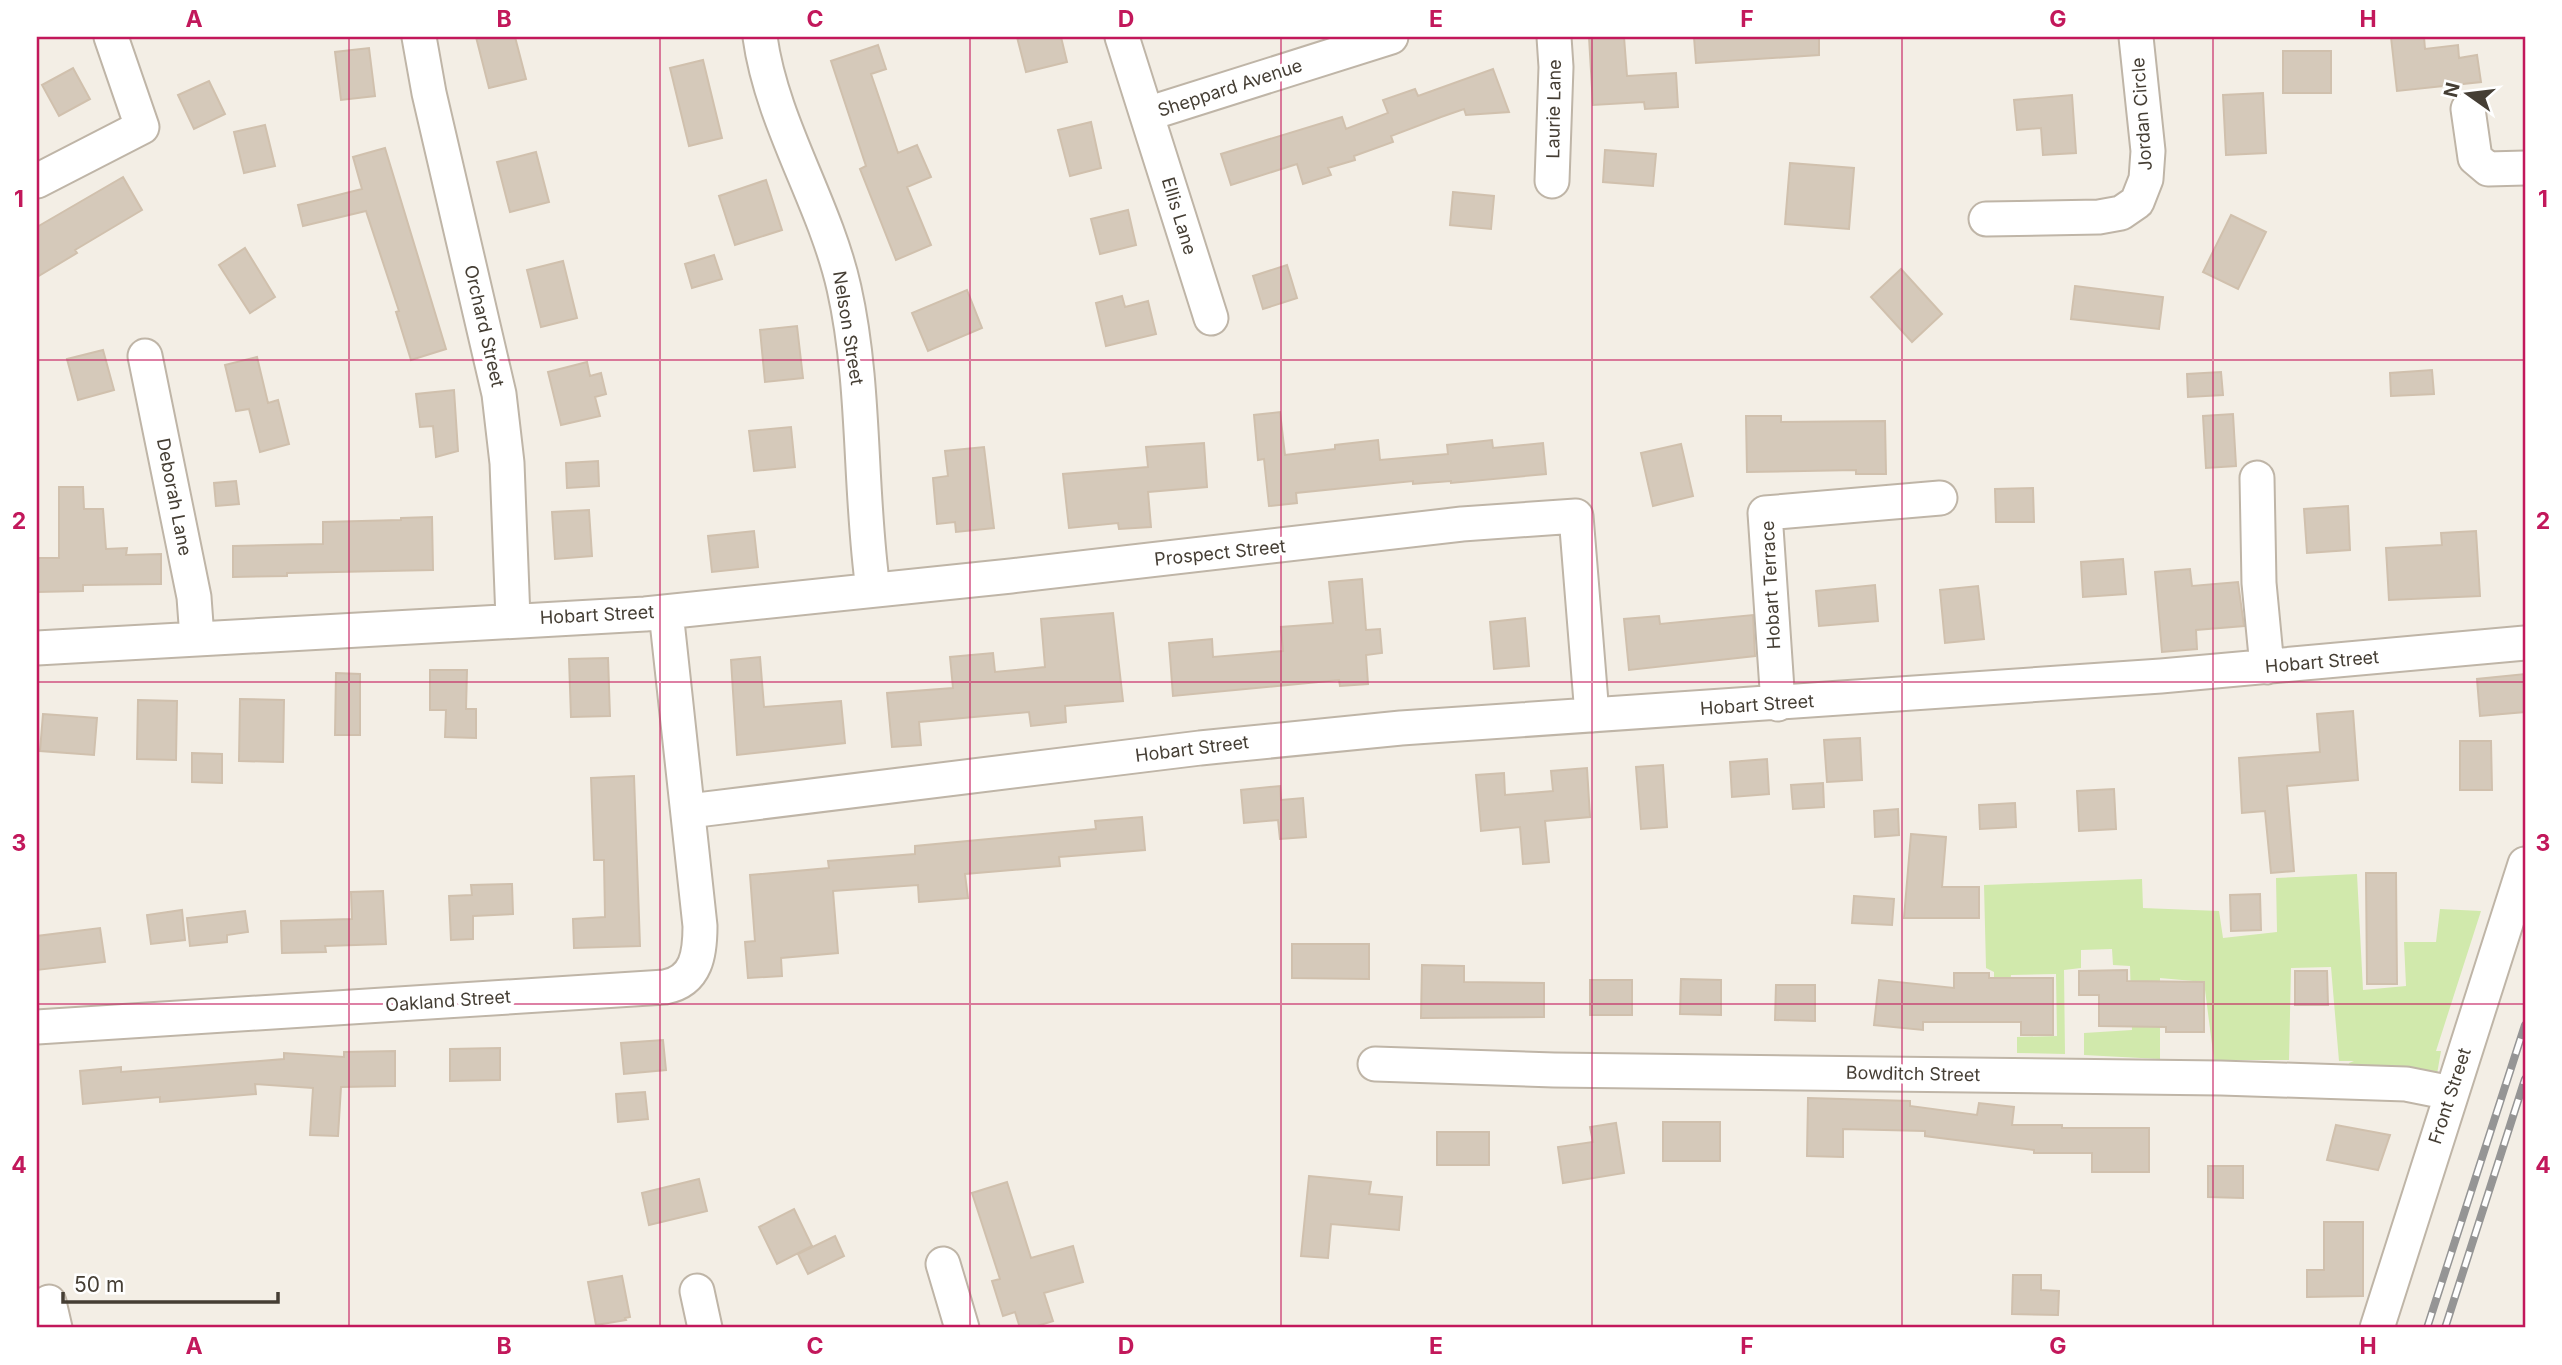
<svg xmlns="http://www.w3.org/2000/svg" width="2562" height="1365" font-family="Inter,sans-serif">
<rect width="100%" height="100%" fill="#f3eee5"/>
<path fill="#d1e9ac" d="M2357 874 2363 990 2406 986 2404 942H2436L2440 909 2481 911 2436 1051H2441L2437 1074 2348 1070 2349 1063 2354 1061H2339L2331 967 2291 968 2289 1060H2214L2204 982 2160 978V1059L2084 1055V1033L2132 1030 2130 966 2113 965 2112 949 2081 950V968L2064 970 2065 1054 2017 1053V1037L2057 1036 2056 974 2011 975 2010 985H1994V972L1986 968 1984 885 2142 879 2143 908 2219 911 2223 938 2277 932 2276 878Z"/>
<path fill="#d5c9ba" stroke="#d0c0ad" stroke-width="2" d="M476 37H515L526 79 489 88Z
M1017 37H1061L1067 62 1026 72Z
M1589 37H1624L1627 76 1676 73 1678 107 1645 109 1644 102 1593 105Z
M1694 37H1819V55L1696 63Z
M2391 37H2424L2425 49 2458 45 2459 58 2477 55 2481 82 2397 91Z
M878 45 886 69 871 74 898 153 917 145 931 177 907 187 931 245 896 260 860 169 866 166 831 61Z
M369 48 375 96 341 100 335 52Z
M2283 51H2331V93H2283Z
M703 60 722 138 689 146 670 68Z
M73 68 90 99 59 116 42 85Z
M1493 69 1509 112 1466 115 1464 109 1441 117 1391 136 1393 142 1354 156 1355 160 1328 168 1331 175 1303 184 1297 164 1231 185 1221 154 1342 117 1346 129 1388 113 1383 100 1415 89 1418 96Z
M209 81 225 114 194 129 178 95Z
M2263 93 2266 153 2226 155 2223 95Z
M2072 95 2076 153 2043 155 2041 128 2017 130 2014 100Z
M1091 122 1101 168 1070 176 1058 130Z
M265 125 275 166 244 173 234 132Z
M385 148 446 349 411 360 396 312 399 311 366 211 303 226 298 205 362 189 353 157Z
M1605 150 1656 154 1653 186 1603 182Z
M536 152 549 202 510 212 497 162Z
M1790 163 1854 168 1849 229 1785 224Z
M123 177 142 210 75 250 77 253 37 277V227Z
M766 180 782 230 735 245 719 196Z
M1453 192 1494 196 1491 229 1450 225Z
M1128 210 1136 245 1100 254 1091 219Z
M2231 215 2266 232 2238 289 2203 272Z
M245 248 275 297 250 313 219 265Z
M714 255 722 279 692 288 685 264Z
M563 261 577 318 541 327 527 270Z
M1287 265 1297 298 1263 309 1253 276Z
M1901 269 1942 314 1912 342 1871 297Z
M2075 286 2163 297 2159 329 2071 319Z
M967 290 982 328 928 351 912 313Z
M1122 296 1125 307 1148 301 1156 334 1106 346 1096 303Z
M797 326 803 378 765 382 760 330Z
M103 350 114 390 78 400 67 359Z
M257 357 268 403 278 400 289 444 260 452 249 409 236 411 225 365Z
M587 362 590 376 601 373 606 394 595 397 600 416 561 425 548 372Z
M2432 370 2434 394 2391 396 2390 373Z
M2221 372 2223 395 2188 397 2187 374Z
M454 390 458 451 436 457 433 426 420 427 416 394Z
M1280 412 1285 455 1335 449V445L1378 440 1380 460 1448 454 1447 445 1492 440 1493 448 1543 443 1546 474 1451 483V481L1413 484V481L1296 493 1297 503 1269 506 1264 459 1258 460 1254 415Z
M2233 414 2236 466 2206 468 2203 416Z
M1746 416H1781V422L1885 421 1886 474H1856V470L1747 472Z
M791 427 795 467 754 471 749 431Z
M1204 443 1207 487 1148 492 1151 527 1119 529 1118 523 1069 528 1063 474 1148 467 1146 447Z
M1681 444 1693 496 1653 506 1641 453Z
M984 447 994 528 956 532 955 522 937 524 933 478 948 476 945 451Z
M598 461 599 486 567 488 566 463Z
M236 481 239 504 216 506 214 483Z
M59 487H83L84 509H103L106 549 127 548 126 555 161 554V584L83 585V591L37 592V558H59Z
M2033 488 2034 522H1996L1995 489Z
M2348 506 2350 550 2307 553 2304 509Z
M589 510 592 556 555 559 552 512Z
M432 517 433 570 287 573V576L233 577V546L323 544V522L401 520V518Z
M754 531 758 567 712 572 708 536Z
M2476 531 2480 596 2389 600 2386 548 2442 545 2441 533Z
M2123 559 2126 594 2083 597 2081 562Z
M2190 569 2192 586 2238 582 2244 626 2196 630 2197 649 2162 652 2155 572Z
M1362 579 1366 630 1380 629 1382 653 1366 655 1368 684 1340 686 1339 680 1173 696 1169 643 1212 639 1213 657 1283 651 1281 627 1333 623 1329 582Z
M1875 585 1878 621 1819 626 1816 591Z
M1978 586 1984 639 1945 643 1940 590Z
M1113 613 1123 701 1065 706 1066 722 1031 726 1029 712 919 722 921 745 892 747 887 693 953 688 950 657 993 653 995 672 1045 667 1041 619Z
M1753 615 1755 656 1629 670 1624 619 1659 616 1660 624Z
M1525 618 1529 666 1494 669 1490 622Z
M760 657 764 707 841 701 845 743 737 755 731 660Z
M608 658 610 716 571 717 569 659Z
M430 670H467L466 709H476V738L445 737 446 710H430Z
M336 673 360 674V735H335Z
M2525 674V712L2480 716 2477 679Z
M240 699 284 700 283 762 239 761Z
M138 700 177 701 176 760 137 759Z
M2353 711 2358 780 2287 786 2294 871 2271 873 2265 811 2242 813 2239 758 2320 752 2317 714Z
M43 714 97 718 94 755 40 751Z
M1860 738 1862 780 1827 782 1824 740Z
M2460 741H2491L2492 790H2460Z
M192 753 222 754V783L192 782Z
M1767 759 1769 794 1732 797 1730 762Z
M1663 765 1667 827 1641 829 1636 767Z
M1587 768 1590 817 1545 821 1549 862 1523 864 1520 827 1481 831 1476 775 1504 773 1505 795 1553 791 1551 771Z
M634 776 640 946 574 948 573 919 605 917 604 860H594L591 778Z
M1823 783 1824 807 1793 809 1791 785Z
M1280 786 1281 800 1303 798 1306 837 1280 839 1278 820 1244 823 1241 790Z
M2114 789 2116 829 2079 831 2077 791Z
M2015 803 2016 827 1980 829 1979 805Z
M1898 809 1899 835 1875 837 1874 811Z
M1142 817 1145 850 1059 857 1060 866 965 874 968 898 919 902 918 885 833 891 838 953 781 958 782 976 748 978 745 942 755 941 750 875 829 868 828 861 915 854V846L1096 829 1095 821Z
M1911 834 1946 837 1942 887H1979V918H1904Z
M2366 873H2396L2397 984H2367Z
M512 884 513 914 473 916V939L451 940 449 896 472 895 471 885Z
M383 891 386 944 325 946 326 952 282 953 281 921 352 919 351 892Z
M2260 894 2261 930 2231 931 2230 895Z
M1854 896 1894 899 1892 925 1852 923Z
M182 910 185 940 151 944 147 915Z
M245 911 248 932 227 935V942L190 946 187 918Z
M100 928 105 962 37 970V936Z
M1292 944H1369V979L1292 978Z
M1422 965 1464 966V982L1544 983V1017L1421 1018Z
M2127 970V981L2204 982V1032H2166V1027L2099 1026V995H2079V971Z
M2295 971H2327L2328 1005H2295Z
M1954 973H1989V978H2053V1035H2021V1022H1923V1030L1874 1025 1879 980 1954 988Z
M1681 979 1721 980V1015L1680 1014Z
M1590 980H1632V1015H1590Z
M1776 985H1815V1021L1775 1020Z
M663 1040 666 1070 624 1074 621 1043Z
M500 1048V1080L450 1081V1049Z
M395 1051V1086L341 1087 338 1136 310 1135 313 1088 255 1084 256 1094 160 1102V1097L83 1104 80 1071 121 1067V1072L284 1059V1053L344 1057V1052Z
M645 1092 648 1119 618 1122 616 1094Z
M1808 1098 1910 1101V1106L1977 1115 1979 1103 2014 1107 2012 1125H2062V1128H2149V1172H2092V1153H2034V1150L1925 1136V1131L1843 1129V1157L1807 1156Z
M1663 1122H1720V1161H1663Z
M1616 1123 1624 1173 1563 1183 1558 1147 1593 1142 1590 1127Z
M2336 1125 2390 1135 2378 1170 2327 1160Z
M1437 1132H1489V1165H1437Z
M2208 1166H2243V1198L2208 1197Z
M1309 1176 1371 1182 1369 1194 1402 1197 1399 1230 1331 1224 1328 1258 1301 1256Z
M699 1179 707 1211 649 1225 642 1193Z
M1007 1182 1031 1258 1073 1246 1083 1282 1044 1293 1053 1321 1031 1328H1020L1015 1312 1003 1316 992 1281 1000 1279 972 1193Z
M794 1209 812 1246 777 1264 759 1227Z
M2324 1222H2363V1296L2307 1297V1270H2324Z
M835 1236 844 1256 808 1274 798 1254Z
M2013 1275H2041V1290L2059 1291 2058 1315 2012 1314Z
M622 1276 630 1317 625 1318 626 1320 596 1325 588 1282Z"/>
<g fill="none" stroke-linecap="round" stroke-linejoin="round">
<defs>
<path id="minor" d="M419 37 429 93 499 394 507 463 513 619
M760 37C772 124 825 203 844 288 866 386 859 490 873 589
M1122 37 1211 318
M2468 109 2475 158 2488 169 2525 168
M1147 114 1391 37
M37 181 142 127 111 37
M1552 181 1556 67 1554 37
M1986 219 2099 217 2121 213 2137 202 2146 179 2148 151 2136 37
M145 356 194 597 197 638
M2257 478 2259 583 2267 667
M37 648 645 614 1011 576 1462 524 1576 516 1592 715
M1778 704 1765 513 1940 498
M689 811 1200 748 1401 728 2161 676 2525 643
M37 1027 665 987C697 981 700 953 700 926L666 612
M1375 1064 1554 1070 2221 1078 2406 1084 2451 1093
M943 1264 962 1328
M697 1291 705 1328
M49 1302 55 1328
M2377 1328 2525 864"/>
</defs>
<use href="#minor" stroke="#bfb5a7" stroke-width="37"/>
<use href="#minor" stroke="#fff" stroke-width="33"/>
<defs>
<path id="rail" d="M2427 1328 2525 1025
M2445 1328 2525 1079"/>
</defs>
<use href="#rail" stroke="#959595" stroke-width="8"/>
<use href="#rail" stroke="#fff" stroke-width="5" stroke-dasharray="16" stroke-linecap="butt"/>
</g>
<path fill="none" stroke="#c2185b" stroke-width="2" stroke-opacity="0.55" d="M349 37V1328M660 37V1328M970 37V1328M1281 37V1328M1592 37V1328M1902 37V1328M2213 37V1328M37 360H2525M37 682H2525M37 1004H2525"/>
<g text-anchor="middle" stroke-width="7" stroke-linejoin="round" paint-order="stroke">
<g font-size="18" fill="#453e34" stroke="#fff">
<text transform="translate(1230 88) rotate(-18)" y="6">Sheppard Avenue</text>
<text transform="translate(1554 109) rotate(-89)" y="6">Laurie Lane</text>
<text transform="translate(2142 114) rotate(-94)" y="6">Jordan Circle</text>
<text transform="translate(1179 216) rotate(73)" y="6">Ellis Lane</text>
<text transform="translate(484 326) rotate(77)" y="6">Orchard Street</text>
<text transform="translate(848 328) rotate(81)" y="6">Nelson Street</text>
<text transform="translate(174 497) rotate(79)" y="6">Deborah Lane</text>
<text transform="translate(1220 553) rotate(-6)" y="6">Prospect Street</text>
<text transform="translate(1771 585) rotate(-93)" y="6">Hobart Terrace</text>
<text transform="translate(597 615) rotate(-3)" y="6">Hobart Street</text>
<text transform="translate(2322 662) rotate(-5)" y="6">Hobart Street</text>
<text transform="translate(1757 705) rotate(-4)" y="6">Hobart Street</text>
<text transform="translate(1192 749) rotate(-7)" y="6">Hobart Street</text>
<text transform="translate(448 1001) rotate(-4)" y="6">Oakland Street</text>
<text transform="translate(1913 1074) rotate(1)" y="6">Bowditch Street</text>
<text transform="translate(2450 1096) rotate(-72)" y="6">Front Street</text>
</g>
</g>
<rect width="2562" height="1365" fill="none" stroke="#ffffff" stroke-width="77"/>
<g transform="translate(2468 94) rotate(284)" stroke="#ffffff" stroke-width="5" paint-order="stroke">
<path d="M0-5L12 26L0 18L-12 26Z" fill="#453e34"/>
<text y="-10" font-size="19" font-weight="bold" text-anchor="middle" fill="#453e34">N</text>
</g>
<path d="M63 1292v10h215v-10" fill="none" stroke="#453e34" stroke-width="3.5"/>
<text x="74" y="1292" font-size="21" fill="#453e34" stroke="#ffffff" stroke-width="5" paint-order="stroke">50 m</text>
<rect x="38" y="38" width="2486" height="1288" fill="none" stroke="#c2185b" stroke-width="2.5"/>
<g font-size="23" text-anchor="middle" font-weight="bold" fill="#c2185b">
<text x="194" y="27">A</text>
<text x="504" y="27">B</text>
<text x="815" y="27">C</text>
<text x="1126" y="27">D</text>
<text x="1436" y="27">E</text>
<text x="1747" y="27">F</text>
<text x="2058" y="27">G</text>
<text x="2368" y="27">H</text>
<text x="19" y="207">1</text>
<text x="2543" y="207">1</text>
<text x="19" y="529">2</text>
<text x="2543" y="529">2</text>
<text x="19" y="851">3</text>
<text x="2543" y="851">3</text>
<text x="19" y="1173">4</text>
<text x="2543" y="1173">4</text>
<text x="194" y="1354">A</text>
<text x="504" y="1354">B</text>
<text x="815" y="1354">C</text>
<text x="1126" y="1354">D</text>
<text x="1436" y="1354">E</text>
<text x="1747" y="1354">F</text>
<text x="2058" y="1354">G</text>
<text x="2368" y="1354">H</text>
</g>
</svg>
